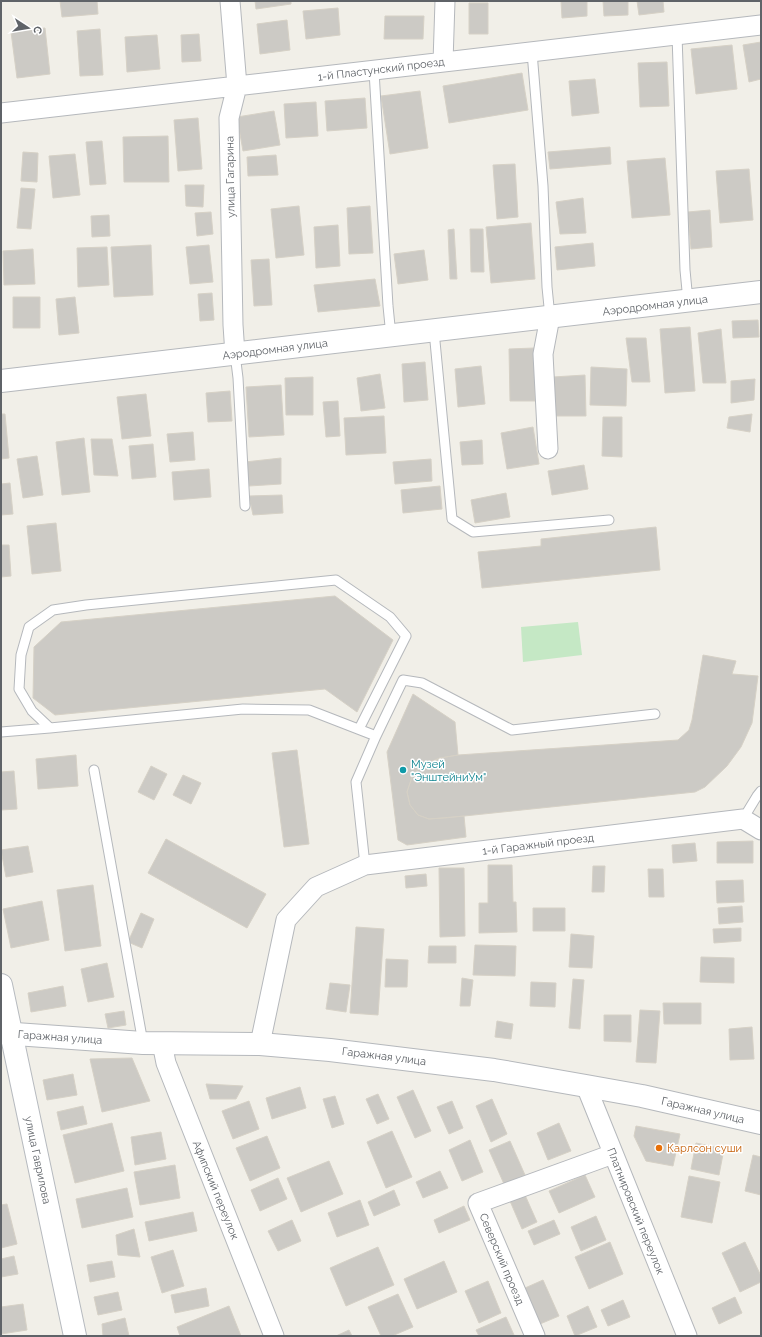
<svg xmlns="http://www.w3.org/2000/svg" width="762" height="1337" font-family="Raleway,sans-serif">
<rect width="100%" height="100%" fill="#f1efe8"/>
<path fill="#c5e8c5" d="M578 622 582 655 523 662 521 627Z"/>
<path fill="#cccac5" stroke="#d6d1c6" d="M60 1H97L98 14 62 17Z
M255 1H291V4L256 9Z
M561 1H587V16L562 18Z
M603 1H628V15L604 16Z
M637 1H663L664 12 639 15Z
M469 3H488V34H469Z
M338 8 340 35 306 39 303 11Z
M385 16H424L423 39H384Z
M287 20 290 50 260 54 257 24Z
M45 28 50 74 17 78 11 32Z
M100 29 103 75 80 76 77 31Z
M199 34 201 61 182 62 181 35Z
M157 35 160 69 127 72 125 37Z
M761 42V79L749 82 743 45Z
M732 45 737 89 696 94 691 49Z
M667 62 669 106 640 107 638 63Z
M522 73 528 110 449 123 443 86Z
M595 79 599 113 572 116 569 81Z
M420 91 428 148 390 154 381 96Z
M365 98 367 128 327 131 325 101Z
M316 102 318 136 286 138 284 104Z
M274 111 280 145 243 151 237 117Z
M198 118 202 169 178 171 174 120Z
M168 136 169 182H124L123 137Z
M102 141 106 184 90 185 86 142Z
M610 147 611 164 550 169 548 152Z
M23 152 38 153 37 182 21 181Z
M75 154 80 195 53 198 49 156Z
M276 155 278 175 248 176 247 157Z
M665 158 670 215 632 218 627 161Z
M515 164 518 217 497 219 493 165Z
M749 169 753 220 720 223 716 171Z
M185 185H204L203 207 186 206Z
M21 188 35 189 31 229 17 228Z
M583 198 586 233 560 234 556 202Z
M299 206 304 255 276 258 271 209Z
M370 206 373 253 349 254 347 208Z
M710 210 712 247 691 249 688 212Z
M211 212 213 234 197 236 195 213Z
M109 215 110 236 92 237 91 216Z
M531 223 535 279 491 283 486 227Z
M338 225 340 266 316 268 314 227Z
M454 229 457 279H450L448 230Z
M470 229H483L484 272H471Z
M593 243 595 266 557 270 555 247Z
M151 245 153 295 114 297 111 247Z
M209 245 213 282 190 284 186 247Z
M107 247 109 285 78 287 77 248Z
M33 249 35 284 4 285 3 251Z
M424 250 428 280 398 284 394 254Z
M269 259 272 305 254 306 251 260Z
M375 279 380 306 318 312 314 285Z
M212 293 214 320 200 321 198 294Z
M13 297H40V328H13Z
M75 297 79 333 59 335 56 299Z
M758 320 759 337 733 338 732 321Z
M690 327 695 391 665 393 660 329Z
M721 329 726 383H703L698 333Z
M626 338H646L650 382H632Z
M534 348 535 401H510L509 349Z
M425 362 428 400 404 402 402 364Z
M481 366 485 404 458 407 455 369Z
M591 367 627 369 626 406 590 405Z
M380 374 385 408 361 411 357 378Z
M585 375 586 416H553V377Z
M313 377V415H286L285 378Z
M755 379 754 400 731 403V381Z
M281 385 284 435 249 437 246 387Z
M230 391 232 421 208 422 206 393Z
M146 394 151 436 122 439 117 397Z
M338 401 340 436 326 437 323 402Z
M1 414H5L9 458 1 459Z
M752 414 750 432 727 428 729 417Z
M384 416 386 453 346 455 344 418Z
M603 417H622V457L602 456Z
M533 427 539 464 507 469 501 433Z
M193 432 195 460 170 462 167 434Z
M84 438 90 492 62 495 56 442Z
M91 439H112L118 476 94 475Z
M482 440 483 464 462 465 460 442Z
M153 444 156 477 132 479 129 446Z
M37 456 43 495 23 498 17 459Z
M281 458V484L249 486 245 462Z
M431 459 432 481 395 484 393 462Z
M584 465 588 489 552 495 548 471Z
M209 469 211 497 174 500 172 472Z
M10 483 13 514 1 515V484Z
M440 486 442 509 403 513 401 490Z
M506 493 510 517 475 523 471 500Z
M282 495 283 513 253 515 249 496Z
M56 523 61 571 32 574 27 526Z
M656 527 660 570 482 588 478 552 541 546V539Z
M1 545H9L11 576 1 577Z
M335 596 393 640 357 712 325 689 55 715 33 698 34 647 61 622Z
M703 655 736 661 732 674 758 676 752 723 741 747 727 766 705 787 695 792 445 818 429 819 418 815 410 805 407 792 413 774 423 765 440 758 458 755 678 740 689 730 692 720Z
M413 694 455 722 458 755 440 758 423 765 413 774 407 792 410 805 418 815 429 819 464 816 466 837 407 845 398 840 387 752Z
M297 750 309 844 284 847 272 753Z
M76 755 78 786 38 789 36 759Z
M151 766 167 774 154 800 138 792Z
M14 771 17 809 1 810V772Z
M183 775 201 783 191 804 173 795Z
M166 839 266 894 247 928 148 873Z
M753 841V863H717V842Z
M695 843 697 861 673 863 672 845Z
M28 846 33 872 6 877 1 850Z
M488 865H512L513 902H516L517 932 479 933V903H488Z
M593 866H605L604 892H592Z
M439 868H464L465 936 440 937Z
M648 869H663L664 897H649Z
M426 874 427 886 406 888 405 876Z
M743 880 744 902 717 903 716 881Z
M93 885 101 946 65 951 57 890Z
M42 901 49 940 11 948 3 909Z
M742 906 743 922 719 924 718 908Z
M533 908H565V931H533Z
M141 913 154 919 142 948 128 942Z
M356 927 384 929 378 1015 350 1013Z
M741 928V941L714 943 713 929Z
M571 934 594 936 592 968 569 967Z
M475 945 516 946 515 976 473 975Z
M429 946H456V963H428Z
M701 957 734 958V983L700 982Z
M386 959 408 960 407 987H385Z
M107 963 114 997 88 1002 81 969Z
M462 978 473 980 470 1006H460Z
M573 979 584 980 580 1029 569 1028Z
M531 982 556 983 555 1007 530 1006Z
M330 983 350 985 346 1012 326 1009Z
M63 986 66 1006 31 1012 28 993Z
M663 1003H701V1024H664Z
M640 1010 660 1011 656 1063 636 1062Z
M124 1011 126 1025 108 1028 105 1014Z
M604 1015H631V1042L604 1041Z
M497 1021 513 1024 511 1039 495 1037Z
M752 1027 754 1059 730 1060 729 1029Z
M132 1058 150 1101 102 1112 90 1059Z
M73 1074 77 1095 47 1100 43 1080Z
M206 1084 243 1086 236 1099H210Z
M300 1087 306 1108 272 1119 266 1098Z
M413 1090 431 1131 415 1138 397 1097Z
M378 1094 389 1119 377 1124 366 1099Z
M335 1096 344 1124 332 1128 323 1099Z
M492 1099 507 1134 491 1142 476 1106Z
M249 1101 259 1129 233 1139 222 1111Z
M452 1101 463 1128 449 1134 437 1107Z
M83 1106 87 1124 61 1130 57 1112Z
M112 1123 124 1171 75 1183 63 1135Z
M559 1123 571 1151 548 1160 537 1133Z
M636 1126 680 1134 673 1166 646 1161 634 1136Z
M392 1131 412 1177 386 1188 367 1142Z
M161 1132 166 1159 135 1165 131 1137Z
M267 1136 280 1168 250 1181 236 1148Z
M470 1140 483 1172 462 1181 449 1150Z
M510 1141 525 1175 504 1184 489 1150Z
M696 1143 724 1149 719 1175 691 1169Z
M753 1155 761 1157V1195L745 1191Z
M329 1161 343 1194 301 1212 287 1178Z
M175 1165 180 1198 140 1205 134 1172Z
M440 1171 448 1188 423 1198 416 1182Z
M585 1175 595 1197 559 1213 549 1191Z
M689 1176 720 1182 712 1223 681 1217Z
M278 1178 287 1199 260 1211 251 1190Z
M127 1188 133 1217 82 1228 76 1199Z
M394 1190 400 1205 374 1216 368 1202Z
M525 1195 537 1222 522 1229 510 1201Z
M360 1200 369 1225 337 1237 328 1213Z
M7 1204 17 1244 1 1248V1205Z
M464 1206 470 1220 439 1233 434 1220Z
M193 1212 197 1231 149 1241 145 1222Z
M596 1216 606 1240 581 1251 571 1227Z
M292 1220 301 1241 278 1251 268 1231Z
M554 1220 560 1234 534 1245 528 1231Z
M134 1229 140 1257 118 1255 116 1235Z
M610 1242 623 1274 589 1289 575 1257Z
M745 1242 761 1276V1282L740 1292 722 1253Z
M378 1247 394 1285 346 1306 330 1268Z
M173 1250 184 1286 162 1293 151 1257Z
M14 1256 18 1274 1 1277V1259Z
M112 1261 115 1277 90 1282 87 1265Z
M444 1261 457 1292 417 1309 404 1279Z
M543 1280 559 1316 540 1324 525 1288Z
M488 1281 501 1313 479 1323 465 1291Z
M206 1288 209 1306 175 1313 171 1295Z
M118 1292 122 1310 98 1315 94 1297Z
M398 1294 413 1327 392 1336H381L368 1307Z
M735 1297 742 1313 719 1324 712 1308Z
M623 1300 630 1317 608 1326 601 1310Z
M23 1304 27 1330 1 1334V1307Z
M229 1306 241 1336H180L177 1327Z
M588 1306 597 1327 575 1336 567 1316Z
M506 1317 514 1335 479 1336 476 1330Z
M125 1318 129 1336H103L102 1324Z
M349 1330 352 1336H336Z"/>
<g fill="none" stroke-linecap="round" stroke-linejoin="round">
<defs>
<path id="service" d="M677 35 685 270 688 301
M532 52 543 186 547 287 550 317
M374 71 388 306 391 336
M434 331 452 519 473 532 609 520
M235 354 238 378 245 506
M359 729 406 636 390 617 336 580 86 605 53 610 29 627 21 655 19 689 32 711 50 728 243 709 309 710 376 736
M1 732 50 728
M94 770 143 1043
M743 819 757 796 761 791
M365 865 356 782 376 736 403 680 422 683 512 730 655 714"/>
<path id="minor" d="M230 1 237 86 229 118 233 325 235 354
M443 62 445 1
M1 113C254 84 508 55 761 25
M548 449 543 354 550 317
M162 1043 166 1063 274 1336
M260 1044 286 920 316 887 365 865 743 819 761 830
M586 1086 687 1336
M535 1336 478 1203 613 1154"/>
<path id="tertiary" d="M1 381 761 292
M1 1033 143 1043 260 1044 330 1050 494 1070 586 1086 642 1096 761 1123"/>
<path id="secondary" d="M1 985 75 1336"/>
</defs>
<use href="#service" stroke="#b5b8bc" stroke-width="11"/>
<use href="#minor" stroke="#b5b8bc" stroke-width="21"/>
<use href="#tertiary" stroke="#b5b8bc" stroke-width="24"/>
<use href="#secondary" stroke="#b6babf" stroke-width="24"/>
<use href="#service" stroke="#fff" stroke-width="9"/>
<use href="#minor" stroke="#fff" stroke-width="19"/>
<use href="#tertiary" stroke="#fff" stroke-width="22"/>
<use href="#secondary" stroke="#fff" stroke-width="22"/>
</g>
<circle fill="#0f9aa8" stroke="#fff" stroke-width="1.5" cx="403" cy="770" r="4"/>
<circle fill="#e8710a" stroke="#fff" stroke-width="1.5" cx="659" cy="1148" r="4"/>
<g text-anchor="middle" stroke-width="3" stroke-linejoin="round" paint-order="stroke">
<g font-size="11" fill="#5f6368" stroke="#fff">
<text transform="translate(381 69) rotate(-7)" y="4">1-й Пластунский проезд</text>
<text transform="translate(230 177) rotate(-91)" y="4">улица Гагарина</text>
<text transform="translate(655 305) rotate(-7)" y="4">Аэродромная улица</text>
<text transform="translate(275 349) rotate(-7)" y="4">Аэродромная улица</text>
<text transform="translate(538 844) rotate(-7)" y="4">1-й Гаражный проезд</text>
<text transform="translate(60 1037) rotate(4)" y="4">Гаражная улица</text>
<text transform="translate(384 1056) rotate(7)" y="4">Гаражная улица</text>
<text transform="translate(703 1110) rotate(13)" y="4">Гаражная улица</text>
<text transform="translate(38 1160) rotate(78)" y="4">улица Гаврилова</text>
<text transform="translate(216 1190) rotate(68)" y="4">Афипский переулок</text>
<text transform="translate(636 1211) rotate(68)" y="4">Платнировский переулок</text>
<text transform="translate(502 1259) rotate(67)" y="4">Северский проезд</text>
</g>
<g font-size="11" fill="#0d838f" stroke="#fff" text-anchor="start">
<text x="411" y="768">Музей<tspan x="411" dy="13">"ЭнштейниУм"</tspan></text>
</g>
<g font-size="11" fill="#c56008" stroke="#fff" text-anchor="start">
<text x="667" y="1152">Карлсон суши</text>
</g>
</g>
<rect width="762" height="1337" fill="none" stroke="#5f6368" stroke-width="4"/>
<g transform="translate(28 28) rotate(102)" stroke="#ffffff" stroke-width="3" paint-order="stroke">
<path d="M0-3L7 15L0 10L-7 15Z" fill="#5f6368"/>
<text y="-6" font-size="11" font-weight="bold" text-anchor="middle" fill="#5f6368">С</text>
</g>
</svg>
